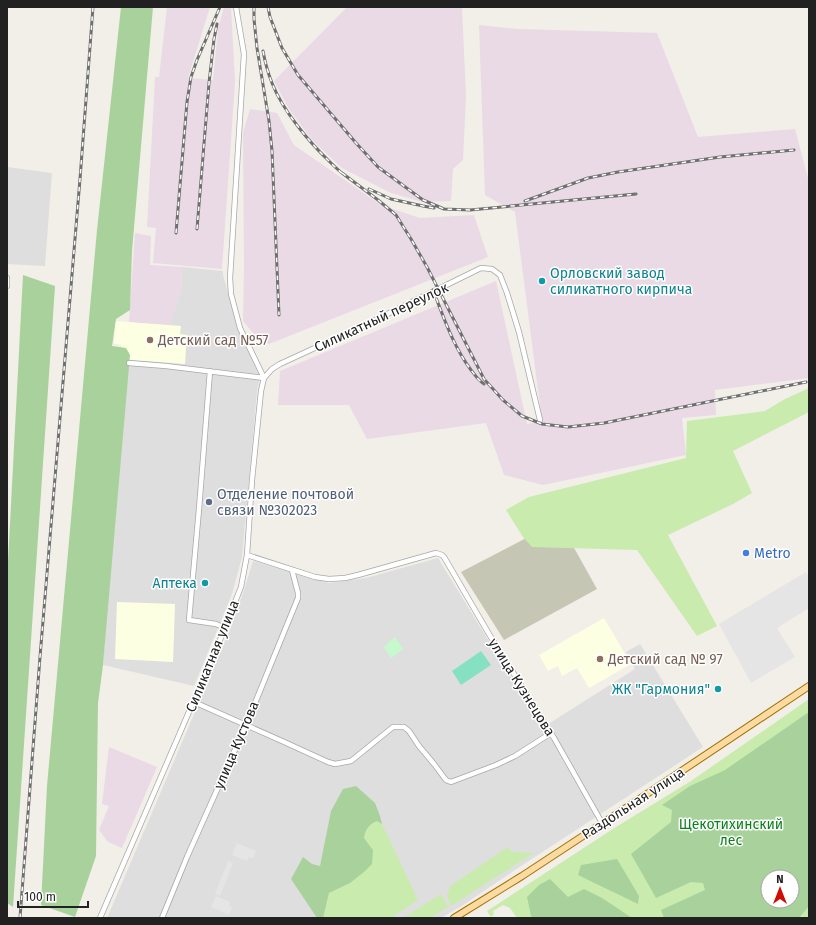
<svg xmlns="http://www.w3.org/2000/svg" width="816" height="925" font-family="'Fira Sans',sans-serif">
<rect width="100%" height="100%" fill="#f1efe8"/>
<path fill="#dfdede" d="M7 167 52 173 45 266 7 264Z
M182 267 223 271V275L238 328 260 377 257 391 242 557 232 594 194 686 103 665 126 360 120 359 121 345 114 344 169 326 181 290Z
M438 558 542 728 635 669 626 652 640 644 703 747 518 868 460 907 441 918H107L230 630 244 590 253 561 329 583 366 578Z"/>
<path fill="#eadae6" d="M167 7H210L188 78 213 80 218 29 224 7H231L235 82 222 269 153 263 156 228 147 227 155 77H159Z
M347 7H462L466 96 463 160 453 169 451 201 422 202 391 193 342 168 312 140 289 109 274 81Z
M479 25 518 29 657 33 698 137 795 129 809 182V378L715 390 716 415 682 418 686 455 543 485 504 475 486 423 367 439 349 405H278L280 371 496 281 527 424 542 421 515 212 485 195Z
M250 109 277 113 294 145 381 205 420 218 474 215 488 257 269 344 254 334 243 321 244 265 243 133Z
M135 233 151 236 150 265 182 267 181 290 170 326 129 322Z
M109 747 157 767 122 848 108 842 99 830 109 806 102 804Z"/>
<path fill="#fdffe3" d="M115 321 181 326 180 334 187 335 185 364 120 359 121 345 114 344Z
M117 602 175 604 173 662 115 659Z
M604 618 631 664 589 688 577 668 562 676 558 666 548 671 539 655Z"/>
<path fill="#c5c6b3" d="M559 521 597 589 504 640 461 572Z"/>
<path fill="#c9ebae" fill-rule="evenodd" d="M809 388V412L733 451 752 493 733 504 668 535 717 626 697 636 637 550 532 547 523 537 506 510 529 497 686 458 687 421 765 411 785 399Z
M809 699V918H517L510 908 503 905 493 911 494 914 491 917 487 911 616 827 691 781ZM768 877H792V901H768Z
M377 821 382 824 418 900 391 918H323L329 893 350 883 373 850 364 838C365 830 369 824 377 821Z
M508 847 512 852 534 853 451 906 447 897 450 886Z
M441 894 448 907 430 918H403Z"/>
<path fill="#a9d19c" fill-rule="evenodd" d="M121 7H153L132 251 130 310 116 319 112 346 126 348 130 355 103 665 98 703 96 856 75 917 41 905 47 786 97 230Z
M23 275 55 286 13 907 7 903V581Z
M809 712V906L799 918H664L661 910 705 890 703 883 691 882 656 898 631 854 671 822 672 810 662 805 690 786 725 770ZM768 877H792V901H768Z
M356 786 375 803 380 816 382 824 377 821C369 824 365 830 364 838L373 850 372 864 364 872 350 883 329 893 323 918H317L291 879 303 857 312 864 320 866 331 811 343 789Z
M617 859 639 896 638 904 578 875 581 865Z
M550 879 568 897 584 889 602 898 632 918H533L531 916 527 897 539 885Z"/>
<path fill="#c6facd" d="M395 637 403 649 391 658 384 647Z"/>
<path fill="#86e0c2" d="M481 651 491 665 461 685 452 671Z"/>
<path fill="#e5e5e5" d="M806 572 809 577V608L777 628 795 657 751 683 719 624Z
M237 843 256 851 253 858 249 857 247 861 232 855Z
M228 861 233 863 220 896 215 894Z
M216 896 230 902 229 906 232 907 229 915 211 907Z"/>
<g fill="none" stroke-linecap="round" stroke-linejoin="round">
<defs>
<path id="minor" d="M236 7 244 54 230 278 231 294 240 328 264 378
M7 278V286
M129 363 166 366 264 378
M210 371 199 509 189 620 216 624 225 628
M264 378 272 369 280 364 371 322 481 268 492 269 500 275 507 293 519 332 540 420
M247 555 315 577 329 579 345 578 358 575 436 553 442 555 444 557 489 634 554 738 602 823
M194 702 282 741 328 762 335 764 351 761 393 727H404L409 731 419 746 434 764 446 780 451 782 496 765 515 756 551 733
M100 918 220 640 241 587 247 555 252 480 261 391 264 378
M162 918 187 857 246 725 298 598V593L292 570"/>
<path id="major" d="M454 918 522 876 653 790 809 686"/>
</defs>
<use href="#minor" stroke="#a8a8a8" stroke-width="6"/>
<use href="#major" stroke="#9e7200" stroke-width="8"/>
<use href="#minor" stroke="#fff" stroke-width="4.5"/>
<use href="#major" stroke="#fddaa1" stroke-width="6"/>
<defs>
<path id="rail" d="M254 7V19L257 48 269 121 272 151 279 315
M268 7 270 17 282 48 298 75 356 143 378 167 423 200 444 209 470 210 636 194
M263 51C265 62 268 73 272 83 283 111 309 142 330 162 335 167 340 172 346 176
M342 173 378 200 396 215 411 239 427 267 484 379 503 400 522 416 542 424 568 427 604 423 806 382
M369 189 391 199 423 206 434 208
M525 201 588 178 618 172 720 157 794 150
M197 229 209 83 214 39 217 24
M176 233 187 102 191 77 197 60 220 7
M433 290C444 318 453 346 471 370 475 375 478 380 484 384
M20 918 40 657 80 179 93 7"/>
</defs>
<use href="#rail" stroke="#6f6f6f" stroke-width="3"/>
<use href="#rail" stroke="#fff" stroke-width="1.5" stroke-dasharray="4.5" stroke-linecap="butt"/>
</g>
<g fill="#0f9aa8" stroke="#fff" stroke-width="1.5">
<circle cx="542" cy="281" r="4"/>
<circle cx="205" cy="583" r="4"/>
<circle cx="718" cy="689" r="4"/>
</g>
<g fill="#8d6e63" stroke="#fff" stroke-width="1.5">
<circle cx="150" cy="340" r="4"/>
<circle cx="600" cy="659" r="4"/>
</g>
<circle fill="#5c6f8a" stroke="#fff" stroke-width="1.5" cx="209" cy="502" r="4"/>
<circle fill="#3f7fe0" stroke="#fff" stroke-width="1.5" cx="746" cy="553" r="4"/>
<g text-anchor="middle" stroke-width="3" stroke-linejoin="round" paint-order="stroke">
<g font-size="14" fill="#0d838f" stroke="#fff" text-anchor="end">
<text x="550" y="278" text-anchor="start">Орловский завод<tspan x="550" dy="16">силикатного кирпича</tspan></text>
<text x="197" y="588">Аптека</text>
<text x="710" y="694">ЖК "Гармония"</text>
</g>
<g font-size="14" fill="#212121" stroke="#fff">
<text transform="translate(381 317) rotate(-25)" y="5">Силикатный переулок</text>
<text transform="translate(212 656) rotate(-68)" y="5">Силикатная улица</text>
<text transform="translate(522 687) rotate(58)" y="5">улица Кузнецова</text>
<text transform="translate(236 745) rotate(-67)" y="5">улица Кустова</text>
<text transform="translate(633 803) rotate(-33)" y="5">Раздольная улица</text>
</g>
<g font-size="14" fill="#785e54" stroke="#fff" text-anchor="start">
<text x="158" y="345">Детский сад №57</text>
<text x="608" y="664">Детский сад № 97</text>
</g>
<g font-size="14" fill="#4e5e75" stroke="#fff" text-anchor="start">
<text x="217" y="499">Отделение почтовой<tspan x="217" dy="16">связи №302023</tspan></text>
</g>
<g font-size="14" fill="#366cbe" stroke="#fff" text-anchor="start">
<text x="754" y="558">Metro</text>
</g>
<g font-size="14" fill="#0b831b" stroke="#fff">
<text x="731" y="829">Щекотихинский<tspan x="731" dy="16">лес</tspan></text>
</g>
</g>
<rect width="816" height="925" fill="none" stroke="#212121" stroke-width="16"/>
<g transform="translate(780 889)"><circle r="19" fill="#ffffff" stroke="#a6a6a6"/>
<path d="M0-3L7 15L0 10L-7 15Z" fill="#d20b00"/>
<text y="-6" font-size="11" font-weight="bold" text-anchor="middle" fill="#212121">N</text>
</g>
<path d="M18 901v6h70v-6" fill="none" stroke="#212121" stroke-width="2"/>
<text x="24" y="901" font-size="12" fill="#212121" stroke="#ffffff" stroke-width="3" paint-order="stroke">100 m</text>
</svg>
